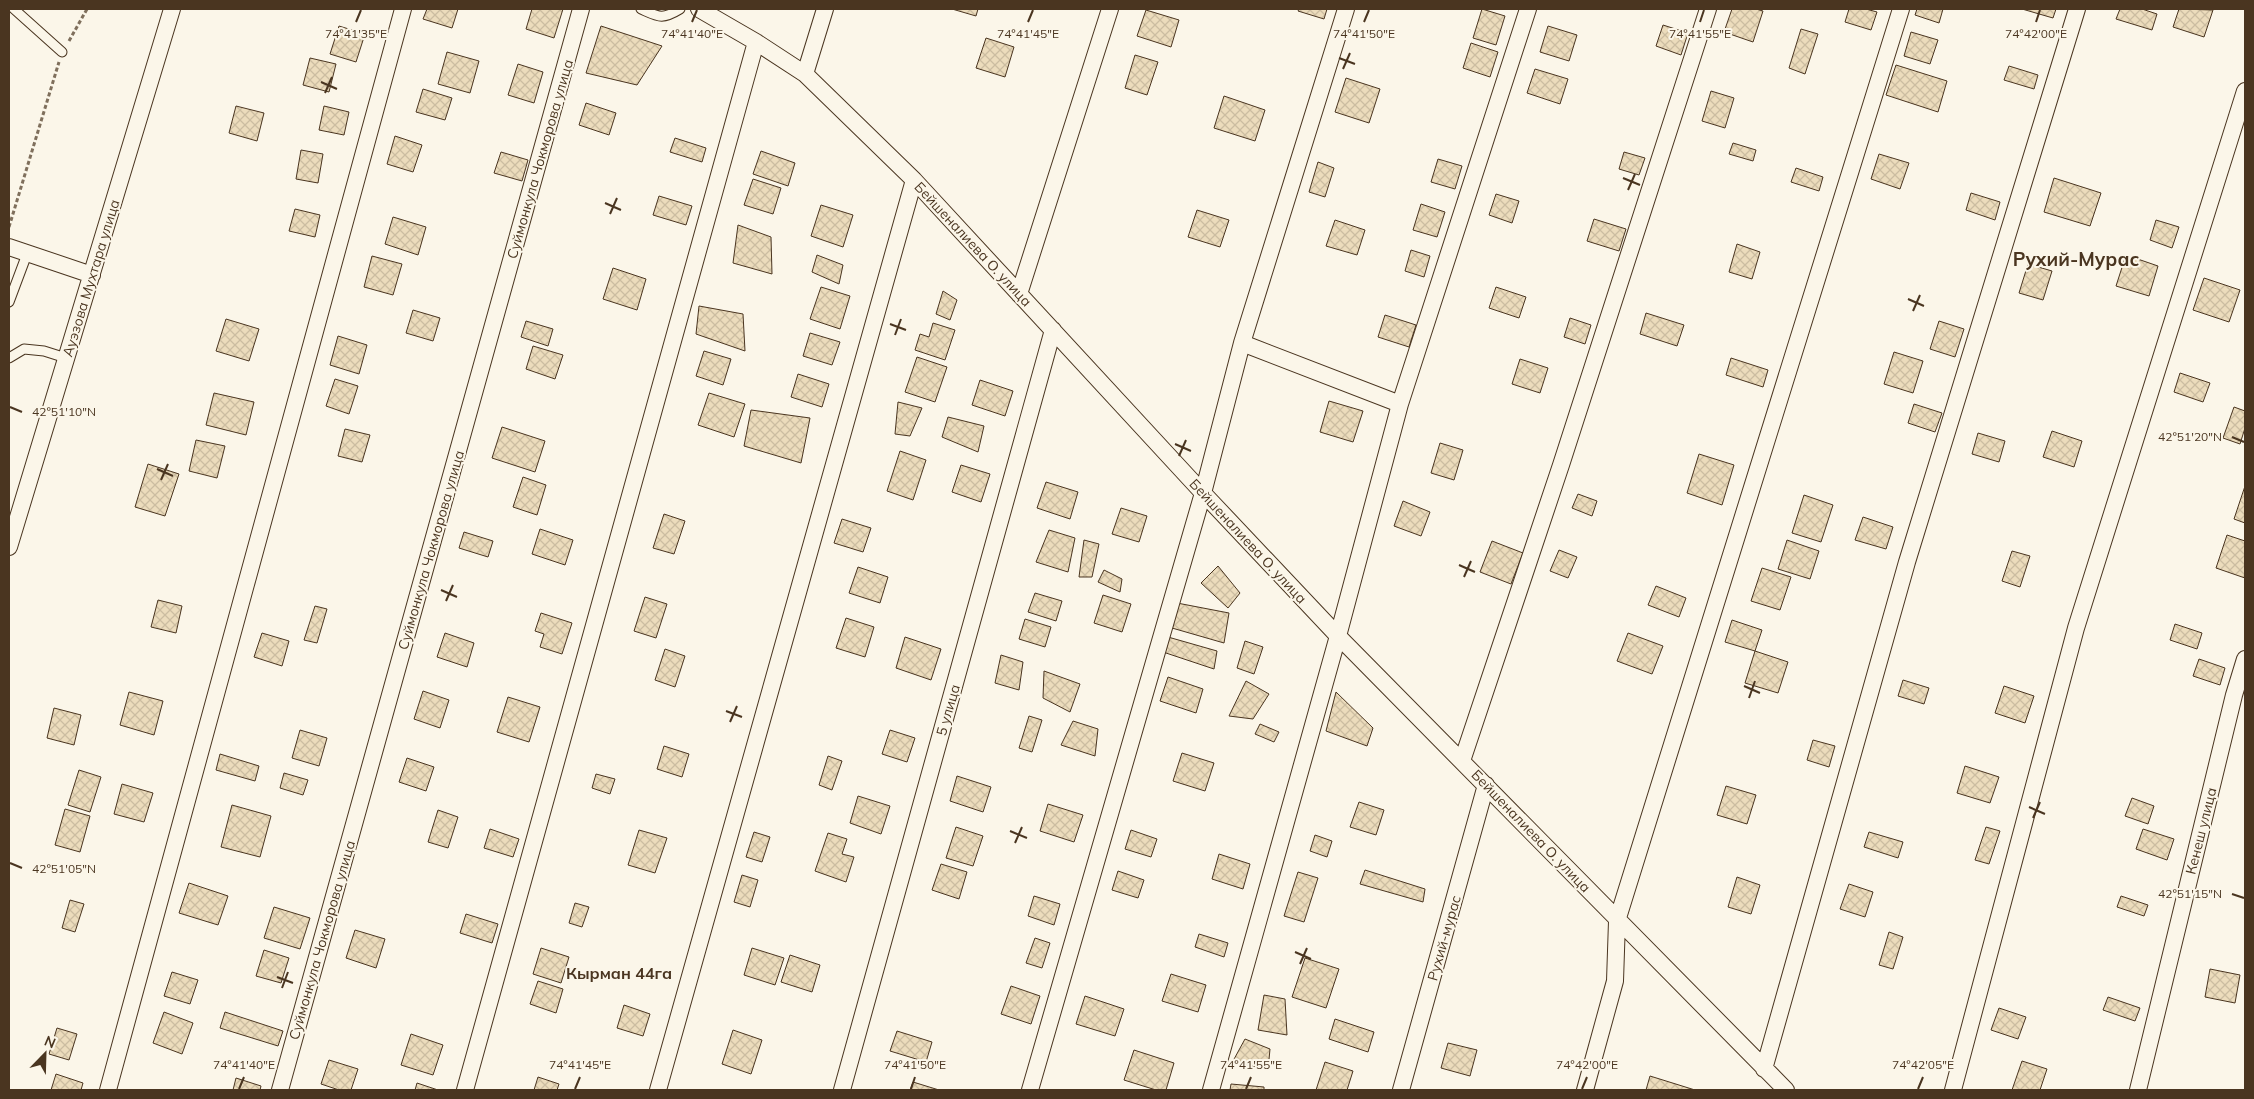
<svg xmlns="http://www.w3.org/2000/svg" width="2254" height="1099" font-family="Mulish,sans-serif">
<defs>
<pattern id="building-cross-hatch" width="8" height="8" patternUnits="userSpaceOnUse" patternTransform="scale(1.25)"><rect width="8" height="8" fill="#ecdcbc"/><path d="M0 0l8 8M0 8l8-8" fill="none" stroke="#ccbda1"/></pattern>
</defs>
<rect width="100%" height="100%" fill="#fbf6e9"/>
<path fill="url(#building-cross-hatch)" stroke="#4a3520" d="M427 9H458L452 28 423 19Z
M532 9H563L554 38 526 29Z
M952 9H978L976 16Z
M1299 9H1327L1324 19 1298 11Z
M1482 9 1505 16 1496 45 1473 38Z
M1732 9H1756L1763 11 1753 42 1724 32Z
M1849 9H1866L1877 12 1871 30 1845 22Z
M1917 9H1943L1939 23 1915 15Z
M2022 9H2056L2053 18Z
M2120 9H2142L2157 14 2152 30 2116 19Z
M2179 9 2213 10 2204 37 2173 27Z
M1146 10 1179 20 1171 47 1137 36Z
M1663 25 1688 33 1681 55 1656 46Z
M339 26 365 34 356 62 330 54Z
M601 26 662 46 637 85 586 73Z
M1548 26 1577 35 1569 61 1540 52Z
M1801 29 1818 34 1805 74 1789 68Z
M1911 32 1938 40 1930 64 1904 56Z
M986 38 1014 47 1005 77 976 68Z
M1471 43 1498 52 1490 77 1463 68Z
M447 52 479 61 470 93 438 84Z
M1135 55 1158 62 1147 95 1125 88Z
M310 58 336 64 329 92 303 85Z
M518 64 543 72 534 103 508 95Z
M1896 65 1947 81 1938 112 1886 95Z
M2009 66 2038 75 2034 89 2004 80Z
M1535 69 1568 79 1560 104 1527 93Z
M1346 78 1380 89 1369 123 1335 112Z
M423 89 452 98 445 120 416 112Z
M1711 91 1734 98 1725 128 1702 121Z
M1224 96 1265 110 1255 141 1214 128Z
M586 103 616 113 609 135 579 125Z
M236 106 264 113 257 141 229 133Z
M324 106 349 112 344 135 319 130Z
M395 136 422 145 413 172 387 164Z
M675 138 706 148 702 162 670 152Z
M1733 143 1756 150 1753 161 1729 154Z
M301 150 323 154 318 183 296 179Z
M761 151 795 163 788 186 753 174Z
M501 152 528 160 522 181 494 173Z
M1624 152 1645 158 1639 175 1619 169Z
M1879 154 1909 163 1900 189 1871 179Z
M1438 159 1462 166 1455 189 1431 182Z
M1318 162 1334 168 1325 197 1309 192Z
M1796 168 1823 177 1819 191 1791 182Z
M2054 178 2101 193 2090 226 2044 212Z
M753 179 781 188 773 214 744 205Z
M1971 193 2000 202 1995 220 1966 210Z
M1496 194 1519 201 1512 223 1489 215Z
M659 196 692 206 686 225 653 215Z
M1421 204 1445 212 1437 237 1413 230Z
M821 205 853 215 843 247 811 236Z
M295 209 320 215 315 237 289 231Z
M1197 210 1229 220 1220 247 1188 237Z
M393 217 426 227 418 255 385 244Z
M1594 219 1626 229 1619 251 1587 241Z
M1335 220 1365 230 1357 255 1326 246Z
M2156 220 2179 227 2172 248 2150 240Z
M738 225 771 237 772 274 733 263Z
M1737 244 1760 252 1752 279 1729 272Z
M1411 250 1430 256 1424 277 1405 271Z
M817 255 843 265 839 284 812 272Z
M2126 255 2158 266 2149 296 2116 286Z
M372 256 402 264 393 295 364 287Z
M2028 264 2052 271 2043 300 2019 293Z
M613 268 646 279 637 310 603 299Z
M2204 278 2240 290 2229 322 2193 310Z
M821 287 850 296 840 329 810 319Z
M1496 287 1526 297 1519 318 1489 308Z
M943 291 957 300 950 320 936 314Z
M699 306 743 314 745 351 696 334Z
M413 310 440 318 433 341 406 333Z
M1646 313 1684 325 1677 346 1640 334Z
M1385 315 1416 325 1409 347 1378 337Z
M1570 318 1591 325 1585 344 1564 337Z
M226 319 259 329 249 361 216 351Z
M526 321 553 329 548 346 521 337Z
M1939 321 1964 329 1955 357 1930 349Z
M933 323 955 330 945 360 915 350 920 334 929 337Z
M810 333 840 342 832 365 803 356Z
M338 336 367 345 359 374 330 365Z
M533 346 563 355 555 379 526 369Z
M704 351 731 359 723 385 696 376Z
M1894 352 1923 361 1913 393 1884 384Z
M917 357 947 367 935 402 905 392Z
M1731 358 1768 370 1763 387 1726 375Z
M1520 359 1548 368 1540 393 1512 384Z
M2180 373 2210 383 2203 402 2174 392Z
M798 374 829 384 822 407 791 397Z
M335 379 358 386 349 414 326 406Z
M980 380 1013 391 1005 416 972 405Z
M214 393 254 402 246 435 206 425Z
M709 393 745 404 734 437 698 425Z
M1329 401 1363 411 1353 442 1320 432Z
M898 402 922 408 910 436 895 434Z
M1914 404 1942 413 1935 432 1908 423Z
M2234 407 2245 411V428L2240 444 2223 438Z
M751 410 810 418 801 463 744 446Z
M948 417 984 426 978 452 942 437Z
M502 427 545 441 535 472 492 458Z
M345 429 370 435 362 462 338 456Z
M2052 431 2082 441 2074 467 2043 457Z
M1978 433 2005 441 1999 462 1972 454Z
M196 440 225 446 217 478 189 471Z
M1440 443 1463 450 1454 480 1431 473Z
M900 451 926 460 913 500 887 491Z
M1699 454 1734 465 1722 505 1687 493Z
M148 464 179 474 165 516 135 507Z
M961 465 990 474 981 502 952 492Z
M523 477 546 485 537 515 513 507Z
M1046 482 1078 492 1070 519 1037 508Z
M2245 486V523L2234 519Z
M1578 494 1597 501 1592 516 1572 508Z
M1804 495 1833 505 1821 542 1792 533Z
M1403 501 1430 512 1421 536 1394 526Z
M1121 508 1147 516 1139 542 1112 534Z
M664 514 685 521 674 554 653 548Z
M1863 517 1893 527 1886 549 1855 540Z
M842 519 871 528 863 552 834 543Z
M540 529 573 540 565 565 532 554Z
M1049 530 1075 538 1068 572 1036 562Z
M464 532 493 541 488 557 459 548Z
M2227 535 2245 541V578L2216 568Z
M1084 540 1099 544 1092 577H1079Z
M1787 540 1819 551 1810 579 1778 569Z
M1492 541 1523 553 1511 584 1480 572Z
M1559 550 1577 557 1568 578 1550 571Z
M2012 551 2030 556 2020 587 2002 581Z
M1218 566 1240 593 1228 608 1201 583Z
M858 567 888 577 880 603 849 593Z
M1762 568 1791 577 1780 610 1751 601Z
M1104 570 1122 579 1120 592 1098 582Z
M1656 586 1686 598 1679 617 1648 605Z
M1035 593 1062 601 1056 621 1028 612Z
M1103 595 1131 604 1122 632 1094 623Z
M645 597 667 604 656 638 634 631Z
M158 600 182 606 176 633 151 627Z
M1177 603 1229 613 1224 643 1172 628Z
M315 606 327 609 317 643 304 640Z
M541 613 572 623 562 654 540 647 544 634 535 631Z
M846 618 874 627 865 657 836 648Z
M1025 619 1051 627 1045 647 1019 639Z
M1732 620 1762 630 1755 651 1725 642Z
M2175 624 2202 633 2197 649 2170 640Z
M262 633 289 641 282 666 254 657Z
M445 633 474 643 467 667 437 657Z
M1628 633 1663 646 1652 674 1617 661Z
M905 637 941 649 931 680 896 668Z
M1168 637 1217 651 1214 669 1163 652Z
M1245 641 1263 647 1254 674 1237 668Z
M665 649 685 656 675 687 655 680Z
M1755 651 1788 662 1778 693 1745 683Z
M1001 655 1023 662 1019 690 995 683Z
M2199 659 2225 668 2220 685 2193 676Z
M1044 671 1080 684 1070 712 1043 698Z
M1168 677 1203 689 1196 713 1160 701Z
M1903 680 1929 688 1924 704 1898 696Z
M1246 681 1269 694 1253 719 1229 716Z
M2004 686 2034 696 2025 723 1995 713Z
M423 691 449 700 440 728 414 719Z
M129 692 163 701 154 735 120 725Z
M1336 692 1373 728 1367 746 1326 731Z
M508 697 540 707 529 742 497 732Z
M54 708 81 715 74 745 47 738Z
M1029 716 1042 720 1032 752 1019 748Z
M1073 721 1098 729 1095 756 1061 745Z
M1260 724 1279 732 1274 742 1255 734Z
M300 730 327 738 319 766 292 758Z
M890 730 915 738 907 762 882 754Z
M1813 740 1835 746 1829 767 1807 760Z
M664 746 689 754 682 777 657 769Z
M1182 753 1214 763 1205 791 1173 781Z
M220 754 259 766 255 781 216 770Z
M828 756 842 761 832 790 819 785Z
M407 758 434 767 426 791 399 782Z
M1965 766 1999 777 1990 803 1957 793Z
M79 770 101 777 90 812 68 805Z
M284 773 308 780 303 795 280 788Z
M596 774 615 779 610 794 592 788Z
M957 776 991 787 983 812 950 801Z
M122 784 153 793 144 822 114 814Z
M1726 786 1756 795 1747 824 1717 815Z
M858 796 890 806 881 834 850 823Z
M2132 798 2154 806 2148 824 2125 816Z
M1359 802 1384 810 1376 835 1350 827Z
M1048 804 1083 815 1074 842 1040 831Z
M232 805 271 816 260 857 221 847Z
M65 809 90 816 80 852 55 845Z
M438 810 458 817 448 848 428 842Z
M956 827 983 836 973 866 946 858Z
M1986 827 2000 831 1989 864 1975 860Z
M490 829 519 839 513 857 484 848Z
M2143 829 2174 839 2167 860 2136 849Z
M639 830 667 838 655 873 628 865Z
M1131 830 1157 839 1151 857 1125 849Z
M754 832 770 837 762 862 746 857Z
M1869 832 1903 842 1898 858 1864 847Z
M828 833 847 839 842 854 854 857 846 882 815 871Z
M1315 835 1332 841 1327 857 1310 851Z
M1219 854 1250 864 1243 889 1212 879Z
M941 864 967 872 959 899 932 890Z
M1365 870 1425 889 1423 902 1360 884Z
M1118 871 1144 880 1138 898 1112 890Z
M1298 872 1318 878 1304 922 1284 916Z
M742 875 758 880 750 907 734 902Z
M1737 877 1760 885 1751 914 1728 907Z
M189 883 228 896 218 925 179 913Z
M1849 884 1873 892 1865 917 1840 909Z
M1034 896 1060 904 1054 925 1028 916Z
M2121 896 2148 905 2144 916 2117 907Z
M70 900 84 904 75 932 62 928Z
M575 903 589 907 582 927 569 923Z
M274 907 310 918 300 949 264 938Z
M466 914 498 924 492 943 460 933Z
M355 930 385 939 376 968 346 958Z
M1889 932 1903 937 1893 969 1879 965Z
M1199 934 1228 943 1224 957 1195 947Z
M1035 938 1050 943 1042 968 1026 963Z
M541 948 569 957 561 983 533 974Z
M752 948 784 958 775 985 744 975Z
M264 950 289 958 281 983 256 976Z
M790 955 820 965 812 992 781 982Z
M1305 958 1339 969 1326 1008 1292 997Z
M2210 969 2240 975 2235 1003 2205 997Z
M172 972 198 980 190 1004 164 996Z
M1171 974 1206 985 1198 1012 1162 1001Z
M538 981 563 989 556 1013 530 1004Z
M1011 986 1040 996 1031 1024 1001 1014Z
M1264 995 1285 999 1287 1035 1258 1030Z
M1085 996 1124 1009 1115 1036 1076 1024Z
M2108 997 2140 1008 2135 1021 2103 1010Z
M624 1005 650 1014 643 1036 617 1028Z
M1999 1008 2026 1017 2018 1039 1991 1030Z
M164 1012 193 1023 182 1054 153 1043Z
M225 1012 283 1031 278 1046 220 1028Z
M1335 1019 1374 1032 1368 1052 1329 1039Z
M57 1028 77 1034 69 1060 49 1054Z
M733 1030 762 1040 751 1074 722 1064Z
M897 1031 932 1042 926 1062 890 1051Z
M411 1034 443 1045 433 1075 401 1065Z
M1245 1039 1270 1049 1268 1070 1233 1061Z
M1448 1043 1477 1050 1470 1076 1441 1068Z
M1134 1050 1174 1063 1166 1090H1156L1124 1080Z
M329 1060 358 1069 351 1090H339L321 1084Z
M2022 1061 2047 1069 2040 1090H2012Z
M1325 1062 1353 1071 1347 1090H1316Z
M56 1074 83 1083 81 1090H51Z
M1650 1076 1695 1090H1646Z
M538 1077 559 1084 557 1090H534Z
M236 1078 261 1086 260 1090H233Z
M913 1082 939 1090H910Z
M417 1083 438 1090H415Z
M1231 1084 1264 1087V1090H1230Z"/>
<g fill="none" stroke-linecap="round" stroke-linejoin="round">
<defs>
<path id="lane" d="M14 9 62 52
M641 9C659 17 662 20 680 9
M9 302 27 254
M9 358 24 349 44 351 66 358"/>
<path id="street" d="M699 9 756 42 805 74 914 180 1203 493 1338 636 1786 1090
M805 74 825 9
M9 247 92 275
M1019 294 1110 9
M1242 343 1400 404
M9 547 172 9
M1462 761 1561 465 1708 9
M1764 1069 1907 562 2077 9
M108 1090 403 9
M280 1090 581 9
M465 1090 756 42
M658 1090 914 180
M842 1090 1053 330
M1030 1090 1203 493 1242 343 1346 9
M1211 1090 1338 636 1400 404 1528 9
M1401 1090 1486 785
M1585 1090 1615 981 1617 921 1901 9
M1953 1090 2076 628 2245 91
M2138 1090 2234 695 2245 659"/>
</defs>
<use href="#lane" stroke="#4a3520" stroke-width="11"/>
<use href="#street" stroke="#4a3520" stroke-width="18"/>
<path stroke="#7f6f5c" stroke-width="3" stroke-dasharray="4 2.5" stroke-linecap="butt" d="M69 41 87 9
M9 227 59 62"/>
<use href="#lane" stroke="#fbf6e9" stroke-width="9"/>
<use href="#street" stroke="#fbf6e9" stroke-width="16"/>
</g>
<path fill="none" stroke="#4a3520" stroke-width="2" d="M356 22 361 10M692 22 697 10M1028 22 1033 10M1364 22 1369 10M1700 22 1704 10M2036 22 2040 10M1339 58 1355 64M1343 69 1350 53M321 82 337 89M325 93 332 77M1623 178 1640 185M1628 190 1635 174M605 203 621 210M610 214 617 198M1908 299 1924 306M1913 311 1920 295M890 324 906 330M895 335 901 319M10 407 22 412M2232 437 2244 442M1175 444 1191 451M1179 456 1186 440M157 469 173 476M161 480 168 464M1459 565 1475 572M1464 577 1471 561M441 590 457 597M446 601 453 585M1744 686 1760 693M1749 698 1755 681M726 711 742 717M730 722 737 706M2029 807 2045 814M2033 818 2040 802M1010 831 1027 838M1015 843 1022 827M10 863 22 868M2232 894 2244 898M1295 952 1311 959M1300 964 1307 948M277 977 293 983M282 988 288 972M239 1089 244 1077M575 1089 580 1077M911 1089 915 1077M1246 1089 1251 1077M1582 1089 1587 1077M1918 1089 1923 1077"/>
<g text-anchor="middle" stroke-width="4" stroke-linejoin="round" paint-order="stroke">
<g font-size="14" fill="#4a3520" stroke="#fbf6e9">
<text transform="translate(540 159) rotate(-74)" y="5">Суймонкула Чокморова улица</text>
<text transform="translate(973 244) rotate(47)" y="5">Бейшеналиева О. улица</text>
<text transform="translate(91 278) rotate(-73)" y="5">Ауэзова Мухтара улица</text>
<text transform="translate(1248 541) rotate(47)" y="5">Бейшеналиева О. улица</text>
<text transform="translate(431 550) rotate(-74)" y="5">Суймонкула Чокморова улица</text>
<text transform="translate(948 710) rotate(-74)" y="5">5 улица</text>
<text transform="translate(1531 831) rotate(46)" y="5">Бейшеналиева О. улица</text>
<text transform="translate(2201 831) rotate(-76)" y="5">Кенеш улица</text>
<text transform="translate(1444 938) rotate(-74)" y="5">Рухий-мурас</text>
<text transform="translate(322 940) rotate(-74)" y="5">Суймонкула Чокморова улица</text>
</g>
<g font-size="16" font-weight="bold" fill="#4a3520" stroke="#fbf6e9">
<text x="619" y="979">Кырман 44га</text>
</g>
<g font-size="19" font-weight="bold" fill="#4a3520" stroke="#fbf6e9">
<text x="2076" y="266">Рухий-Мурас</text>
</g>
</g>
<g font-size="12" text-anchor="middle" fill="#4a3520" stroke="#fbf6e9" stroke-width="4" stroke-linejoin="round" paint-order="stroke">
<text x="356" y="38">74°41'35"E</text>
<text x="692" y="38">74°41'40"E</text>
<text x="1028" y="38">74°41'45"E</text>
<text x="1364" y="38">74°41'50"E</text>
<text x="1700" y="38">74°41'55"E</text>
<text x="2036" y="38">74°42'00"E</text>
<text x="64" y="416">42°51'10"N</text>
<text x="2190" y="441">42°51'20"N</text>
<text x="64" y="873">42°51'05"N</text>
<text x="2190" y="898">42°51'15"N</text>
<text x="244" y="1069">74°41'40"E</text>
<text x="580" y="1069">74°41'45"E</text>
<text x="915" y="1069">74°41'50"E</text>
<text x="1251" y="1069">74°41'55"E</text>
<text x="1587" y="1069">74°42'00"E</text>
<text x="1923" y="1069">74°42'05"E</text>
</g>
<rect width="2254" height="1099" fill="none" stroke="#4a3520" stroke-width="20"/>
<g transform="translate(45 1054) rotate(23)" stroke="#fbf6e9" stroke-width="4" paint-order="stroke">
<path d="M0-4L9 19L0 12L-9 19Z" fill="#4a3520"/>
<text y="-8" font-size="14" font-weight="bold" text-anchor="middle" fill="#4a3520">N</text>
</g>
</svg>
